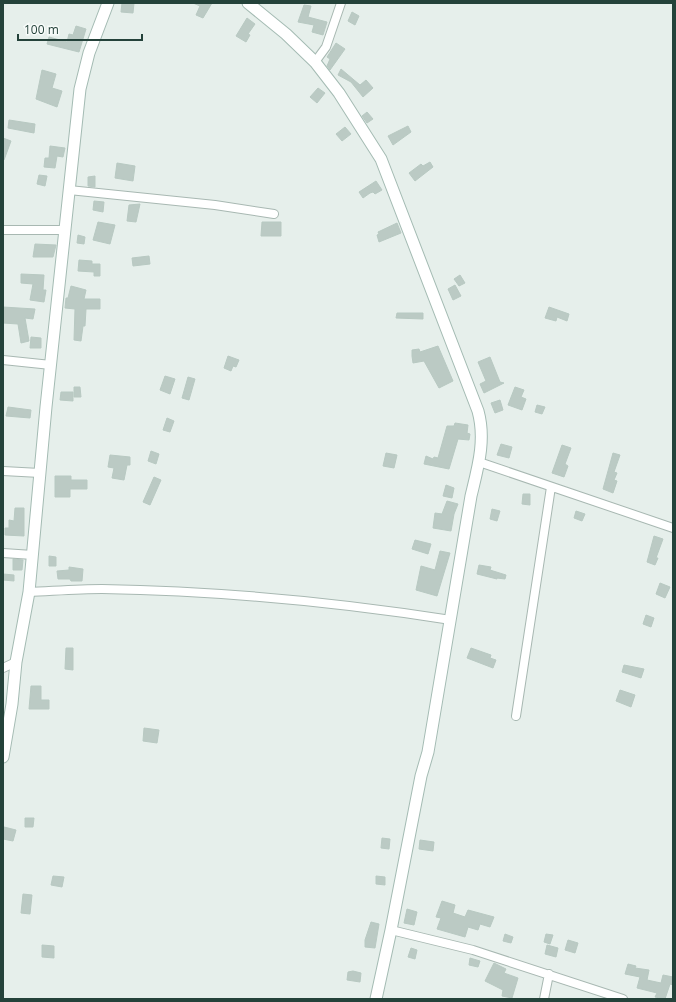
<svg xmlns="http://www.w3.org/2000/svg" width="676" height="1002" font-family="'Open Sans',sans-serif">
<rect width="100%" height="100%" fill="#e6efeb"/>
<path fill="#bbcac4" stroke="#b8c9c2" d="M122 3H134L133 13 121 12Z
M193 3H212L203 18 196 15 200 6Z
M304 5 311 6 308 17 327 22 323 35 312 32 314 25 298 22Z
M352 12 359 16 355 25 348 21Z
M247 18 255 24 248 34 250 35 246 42 236 36Z
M76 26 86 29 79 52 47 44 49 37 67 42 69 34 73 35Z
M336 43 345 49 330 70 327 66 330 59 327 57Z
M341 69 360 85 366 80 373 88 363 97 351 82 338 75Z
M42 70 56 74 52 88 62 91 57 107 36 99Z
M318 88 325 93 317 103 310 97Z
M367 112 373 119 367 123 362 116Z
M9 120 35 124 34 133 8 128Z
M408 126 411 132 393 145 388 136Z
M345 127 351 134 342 141 336 134Z
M3 138 11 141 4 160H3Z
M50 146 65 148 63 157 57 156 55 168 44 167 45 158H49Z
M430 162 433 167 415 181 409 173 421 164 423 166Z
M117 163 135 166 133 181 115 178Z
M39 175 47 176 45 186 37 184Z
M95 176V187L88 186V177Z
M376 181 382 190 375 194 373 192 370 193 363 198 359 192Z
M94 201 104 202 103 212 93 210Z
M140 204 136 222 127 221 129 205Z
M98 222 115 225 110 244 93 240Z
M262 222H281V236H261Z
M397 223 401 233 379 242 377 235 379 234 378 232Z
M78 235 85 237 84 244 77 243Z
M35 244 56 245 53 257H33Z
M149 256 150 264 133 266 132 258Z
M79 260 92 261V264H100V276H94V272L78 271Z
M21 274 44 275 43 290H46L44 302 30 300 33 284 21 283Z
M460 275 465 283 459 286 454 279Z
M455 285 461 296 453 300 448 289Z
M71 286 86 290 84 299H100V309H86L85 326H83L81 341 74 340 75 309 65 308 66 298H68Z
M3 307 35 309 33 319 25 318 29 341 21 343 18 324 3 323Z
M549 307 569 314 567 321 557 317 556 321 545 318Z
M397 313H423V319L396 318Z
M31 337 41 338V348H30Z
M438 346 453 381 439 388 424 361 413 363 412 356V350L419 349 420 352Z
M228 356 239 360 236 367 233 366 231 371 224 368Z
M490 357 500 382 504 383 484 393 480 384 486 381 478 362Z
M165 376 175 379 170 394 160 390Z
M188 377 195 379 189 400 182 398Z
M74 387H80L81 397H74Z
M515 387 524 390 521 397 526 399 522 410 508 405Z
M61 392H73V401L60 400Z
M500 400 503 410 495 413 491 403Z
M537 405 545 407 542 414 535 412Z
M8 407 31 410 30 418 6 416Z
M167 418 174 421 170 432 163 430Z
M455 423 468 425 467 433 470 434 469 440 458 439 449 469 424 464 426 456 433 459 434 457 438 458 447 426H454Z
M501 444 512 447 509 458 497 455Z
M562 445 571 448 565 464 568 466 564 477 552 473Z
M151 451 159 454 156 464 148 461Z
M386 453 397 455 394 468 383 466Z
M613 453 620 455 614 472 617 473 614 480 617 481 613 493 603 489Z
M110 455 130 457V465H127L124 480 112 478 114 468 108 467Z
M55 476H71V480H87V489H70V497H55Z
M154 477 161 480 150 505 143 502Z
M446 485 454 488 452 498 443 496Z
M523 494H530V505L522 504Z
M447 501 458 504 454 514 451 531 433 528 435 513 442 514Z
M15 508H24V536L5 535V528H9V520L14 521Z
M492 509 500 511 497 521 490 519Z
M576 511 585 514 582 521 574 518Z
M654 536 663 539 656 558H658L655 565 647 562Z
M415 540 431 544 428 554 412 549Z
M440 551 450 553 437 596 416 590 421 566 435 570Z
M49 556 56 557V566H49Z
M13 559 23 560 22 570H13Z
M479 565 491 567 490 570 506 575 505 579 497 578V579L477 574Z
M69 567 83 569 82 581H71L70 579H58L57 571 69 570Z
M3 574 14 575V581L3 580Z
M660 583 670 587 665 598 656 594Z
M646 615 654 618 651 627 643 624Z
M66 648H73V670L65 669Z
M471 648 491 655 490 658 496 660 493 668 467 658Z
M624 665 644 669 641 678 622 672Z
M31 686H41V700H49V709H29Z
M620 690 635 695 631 707 616 701Z
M144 728 159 730 157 743 143 741Z
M25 818H34L33 827H25Z
M4 827 16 830 13 841 3 839Z
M382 838 390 839 389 849 381 848Z
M420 840 434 842 433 851 419 849Z
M53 876 64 877 62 887 51 885Z
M376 876 385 877V885L376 884Z
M23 894 32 895 30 914 21 913Z
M442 901 455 905 453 913 465 917 468 910 494 917 490 927 480 924 478 930 468 927 465 937 437 929 441 918 436 917Z
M407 909 417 912 414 925 404 923Z
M371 922 379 924 375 948 365 947V940Z
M505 934 513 937 511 943 503 941Z
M546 934 553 935 550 944 544 942Z
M568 940 578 943 575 953 565 950Z
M42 945 54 946V958L42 957Z
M547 945 558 948 556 957 545 954Z
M411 948 417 950 415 959 408 957Z
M470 958 480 961 478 967 469 965Z
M494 963 506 969 504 973 518 978 512 998 502 996 503 990 485 981Z
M628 964 636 966 635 968 649 970 647 980 661 983 663 975 673 977V985L670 984 665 999 655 997 657 993 637 988 640 977 625 974Z
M353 971 361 973 360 982 347 980 348 972Z"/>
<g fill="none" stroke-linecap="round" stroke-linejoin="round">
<defs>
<path id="street" d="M315 62 326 47 341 3
M69 190 215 205 274 214
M3 230H66
M3 360 51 365
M479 462 673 528
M3 471 40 473
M3 553 33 555
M29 592C53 591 78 589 102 589 217 591 337 602 451 620
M3 668 16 662
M516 716 551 487
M391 930 473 950 623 999
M544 999 549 974"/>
<path id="secondary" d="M248 3 286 34 315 62 339 93 381 159 478 411C486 440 478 467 471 496L428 752 421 776 391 930 376 999
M3 757 12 704 16 662 29 592 46 407 80 89 89 53 108 3"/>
</defs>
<use href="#street" stroke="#a8b8b2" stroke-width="10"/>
<use href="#secondary" stroke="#a4bbb3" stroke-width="13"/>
<use href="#street" stroke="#fff" stroke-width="8"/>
<use href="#secondary" stroke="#fff" stroke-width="11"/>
</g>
<rect width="676" height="1002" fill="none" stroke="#24423a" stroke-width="8"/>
<path d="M18 34v6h124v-6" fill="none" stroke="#24423a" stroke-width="2"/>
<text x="24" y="34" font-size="12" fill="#24423a" stroke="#f7fbf9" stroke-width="3" paint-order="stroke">100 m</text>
</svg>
